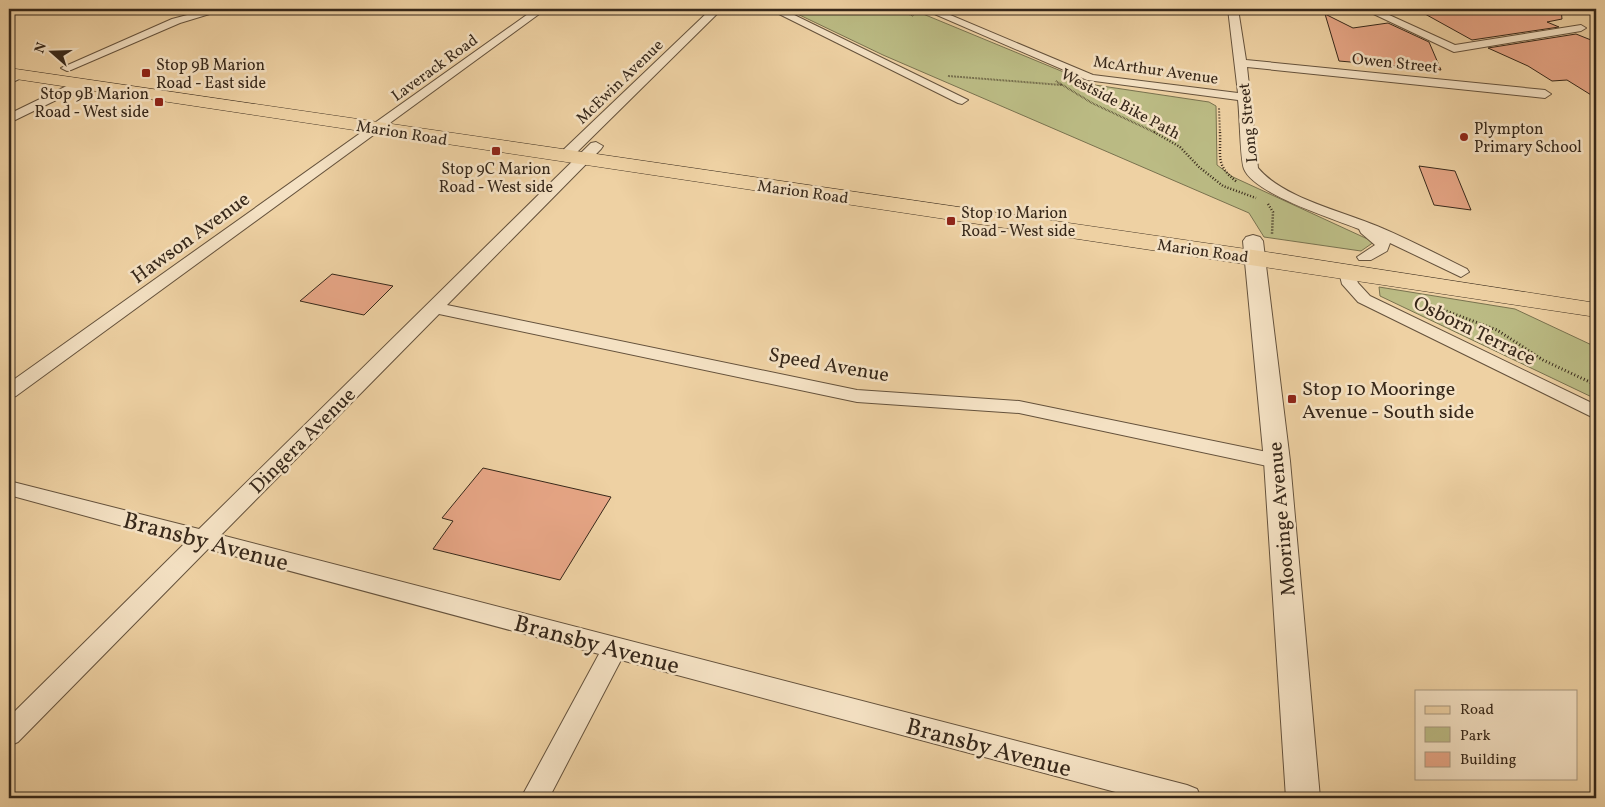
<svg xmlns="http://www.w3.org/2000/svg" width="1605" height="807" font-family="Vollkorn,serif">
<rect width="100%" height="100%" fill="#eed1a3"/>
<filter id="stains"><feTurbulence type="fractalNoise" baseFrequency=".004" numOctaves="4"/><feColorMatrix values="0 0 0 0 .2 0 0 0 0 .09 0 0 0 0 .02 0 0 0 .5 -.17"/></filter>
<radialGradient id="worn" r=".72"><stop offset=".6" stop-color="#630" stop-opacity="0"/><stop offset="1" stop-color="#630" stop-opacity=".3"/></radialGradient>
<path fill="#bbbb84" stroke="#79724f" d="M787 9H911L1095 85 1209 102 1216 106 1217 165 1233 177 1374 242 1361 251 1264 237 1249 213 883 55Z
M1379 287 1515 309 1596 347V399L1380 296Z"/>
<path fill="#e7a686" stroke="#37281a" d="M1416 9H1561L1562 19 1547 22 1559 27 1472 40Z
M1325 14 1353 28 1388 23 1429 42 1441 70 1339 61Z
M1576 34 1596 42V98L1567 80 1552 81 1528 66 1488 48Z
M1419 166 1455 171 1471 210 1434 205Z
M332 274 393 286 364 315 300 301Z
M483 468 611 497 560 580 433 549 453 521 442 518Z"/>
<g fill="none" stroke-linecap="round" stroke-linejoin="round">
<defs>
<path id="minor" d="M9 9H23L9 16Z
M210 9H226L180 23 71 70 67 71 61 68 172 19Z
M535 9H546L16 396 9 398V383Z
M711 9H722L570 159H560L558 156 560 153Z
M769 9H782L968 100 962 104 958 103Z
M923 9H936L1093 75 1238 93 1228 9H1238L1246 60 1545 90 1551 94 1545 98 1247 67 1258 168C1283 198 1342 211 1377 226 1408 239 1437 254 1467 269L1469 272 1461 277 1390 243 1387 251 1371 260H1359L1357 257 1375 245 1361 233 1359 229C1334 219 1254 194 1244 169 1240 158 1240 115 1238 100L1087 80Z
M1363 9H1376L1455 45 1581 25 1586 28 1581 31 1454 52Z
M21 72 27 75 9 84V77Z
M79 80 83 81V87L9 123V114Z
M596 142 603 146 601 149 447 305 857 390 1019 401 1277 454 1284 456 1287 461 1284 466 1277 468 1019 413 857 402 439 314 221 535 1187 785 1197 789 1201 798H1138L621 660 549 798H521L599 654 208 549 18 742 9 746V717L185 543 9 495V481L199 529 591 143Z
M1347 267 1353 269 1358 283 1370 296 1596 405V419L1358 302 1342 284 1339 272Z"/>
<path id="tertiary" d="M1253 235 1260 237 1263 241 1290 461 1320 798H1286L1264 461 1243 241 1246 237Z"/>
<path id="primary" d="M9 68 1280 254 1596 303V317L9 78Z"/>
</defs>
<use href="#minor" stroke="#65523c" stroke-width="2"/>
<use href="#tertiary" stroke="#65523c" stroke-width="2"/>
<use href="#primary" stroke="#37281a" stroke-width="1"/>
<path stroke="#37281a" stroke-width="2" stroke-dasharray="0.5 1" stroke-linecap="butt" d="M896 9 914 16
M948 76 1062 85
M1056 81 1092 103 1156 133
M1219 108 1220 133"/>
<path stroke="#37281a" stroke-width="2.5" stroke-dasharray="1 2" stroke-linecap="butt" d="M1154 132 1180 147 1199 167 1223 186 1256 198
M1220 132C1221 158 1215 165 1237 182
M1268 204 1273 212 1272 234"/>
<path stroke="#37281a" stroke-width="3" stroke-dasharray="1 2.5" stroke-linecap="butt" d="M1430 305 1497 330 1543 360 1596 385"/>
<use href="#minor" fill="#f4e1c3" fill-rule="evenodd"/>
<use href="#tertiary" fill="#f4e1c3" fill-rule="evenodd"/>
<use href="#primary" fill="#eed1a3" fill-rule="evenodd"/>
</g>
<g fill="#8f2418" stroke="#f4e1c3" stroke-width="2">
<rect x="141" y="68" width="10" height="10" rx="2.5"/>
<rect x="154" y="97" width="10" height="10" rx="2.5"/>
<circle cx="1464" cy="137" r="5"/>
<rect x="491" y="146" width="10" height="10" rx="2.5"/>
<rect x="946" y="216" width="10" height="10" rx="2.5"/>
<rect x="1287" y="394" width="10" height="10" rx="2.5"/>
</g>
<g text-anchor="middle" stroke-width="5" stroke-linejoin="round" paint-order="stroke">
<g font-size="16" fill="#37281a" stroke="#f4e1c3">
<text transform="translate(1395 62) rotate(6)" y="6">Owen Street</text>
<text transform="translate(434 67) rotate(-36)" y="6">Laverack Road</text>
<text transform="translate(1156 69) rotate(8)" y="6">McArthur Avenue</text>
<text transform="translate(619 81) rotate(-44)" y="6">McEwin Avenue</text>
<text transform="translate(1121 103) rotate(28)" y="6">Westside Bike Path</text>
<text transform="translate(1247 123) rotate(-96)" y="6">Long Street</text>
<text transform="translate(402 132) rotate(9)" y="6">Marion Road</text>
<text transform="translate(803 191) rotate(8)" y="6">Marion Road</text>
<text transform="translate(1203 250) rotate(8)" y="6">Marion Road</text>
</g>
<g font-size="16" fill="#37281a" stroke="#f4e1c3" text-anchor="start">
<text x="156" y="70">Stop 9B Marion<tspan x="156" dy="18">Road - East side</tspan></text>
<text x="149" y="99" text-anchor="end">Stop 9B Marion<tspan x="149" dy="18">Road - West side</tspan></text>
<text x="1474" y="134">Plympton<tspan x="1474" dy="18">Primary School</tspan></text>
<text x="496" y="174" text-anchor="middle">Stop 9C Marion<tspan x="496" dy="18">Road - West side</tspan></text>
<text x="961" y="218">Stop 10 Marion<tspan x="961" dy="18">Road - West side</tspan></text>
</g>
<g font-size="20" fill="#37281a" stroke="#f4e1c3">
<text transform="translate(190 237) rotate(-36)" y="7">Hawson Avenue</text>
<text transform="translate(1475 330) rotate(26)" y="7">Osborn Terrace</text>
<text transform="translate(829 364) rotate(10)" y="7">Speed Avenue</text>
<text transform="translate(302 440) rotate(-45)" y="7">Dingera Avenue</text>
<text transform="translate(1281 519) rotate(-95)" y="7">Mooringe Avenue</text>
</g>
<g font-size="20" fill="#37281a" stroke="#f4e1c3" text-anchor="start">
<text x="1302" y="395">Stop 10 Mooringe<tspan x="1302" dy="23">Avenue - South side</tspan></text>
</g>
<g font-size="24" fill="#37281a" stroke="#f4e1c3">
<text transform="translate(206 541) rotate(15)" y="8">Bransby Avenue</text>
<text transform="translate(597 644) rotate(15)" y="8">Bransby Avenue</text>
<text transform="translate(989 747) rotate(15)" y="8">Bransby Avenue</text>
</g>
</g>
<rect width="1605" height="807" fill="none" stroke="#eed1a3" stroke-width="30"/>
<rect x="10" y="10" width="1585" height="787" fill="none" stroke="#37281a" stroke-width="2.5"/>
<rect x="15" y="15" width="1575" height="777" fill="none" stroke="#37281a"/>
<rect x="1415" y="690" width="162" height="90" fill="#f4e1c3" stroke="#a8977f"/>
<rect x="1425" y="706" width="25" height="8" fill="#eed1a3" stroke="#a8977f"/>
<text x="1460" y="714" font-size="15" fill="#37281a">Road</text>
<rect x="1425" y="727" width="25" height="15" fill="#bbbb84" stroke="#a8977f"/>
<text x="1460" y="740" font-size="15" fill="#37281a">Park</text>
<rect x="1425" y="752" width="25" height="15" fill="#e7a686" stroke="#a8977f"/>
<text x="1460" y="764" font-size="15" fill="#37281a">Building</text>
<g transform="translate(52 52) rotate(290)" stroke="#f4e1c3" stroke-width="4" paint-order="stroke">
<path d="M0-4L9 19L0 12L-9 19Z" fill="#37281a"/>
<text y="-8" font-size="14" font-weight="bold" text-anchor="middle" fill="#37281a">N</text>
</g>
<rect width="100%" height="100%" filter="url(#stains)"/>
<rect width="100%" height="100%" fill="url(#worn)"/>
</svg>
